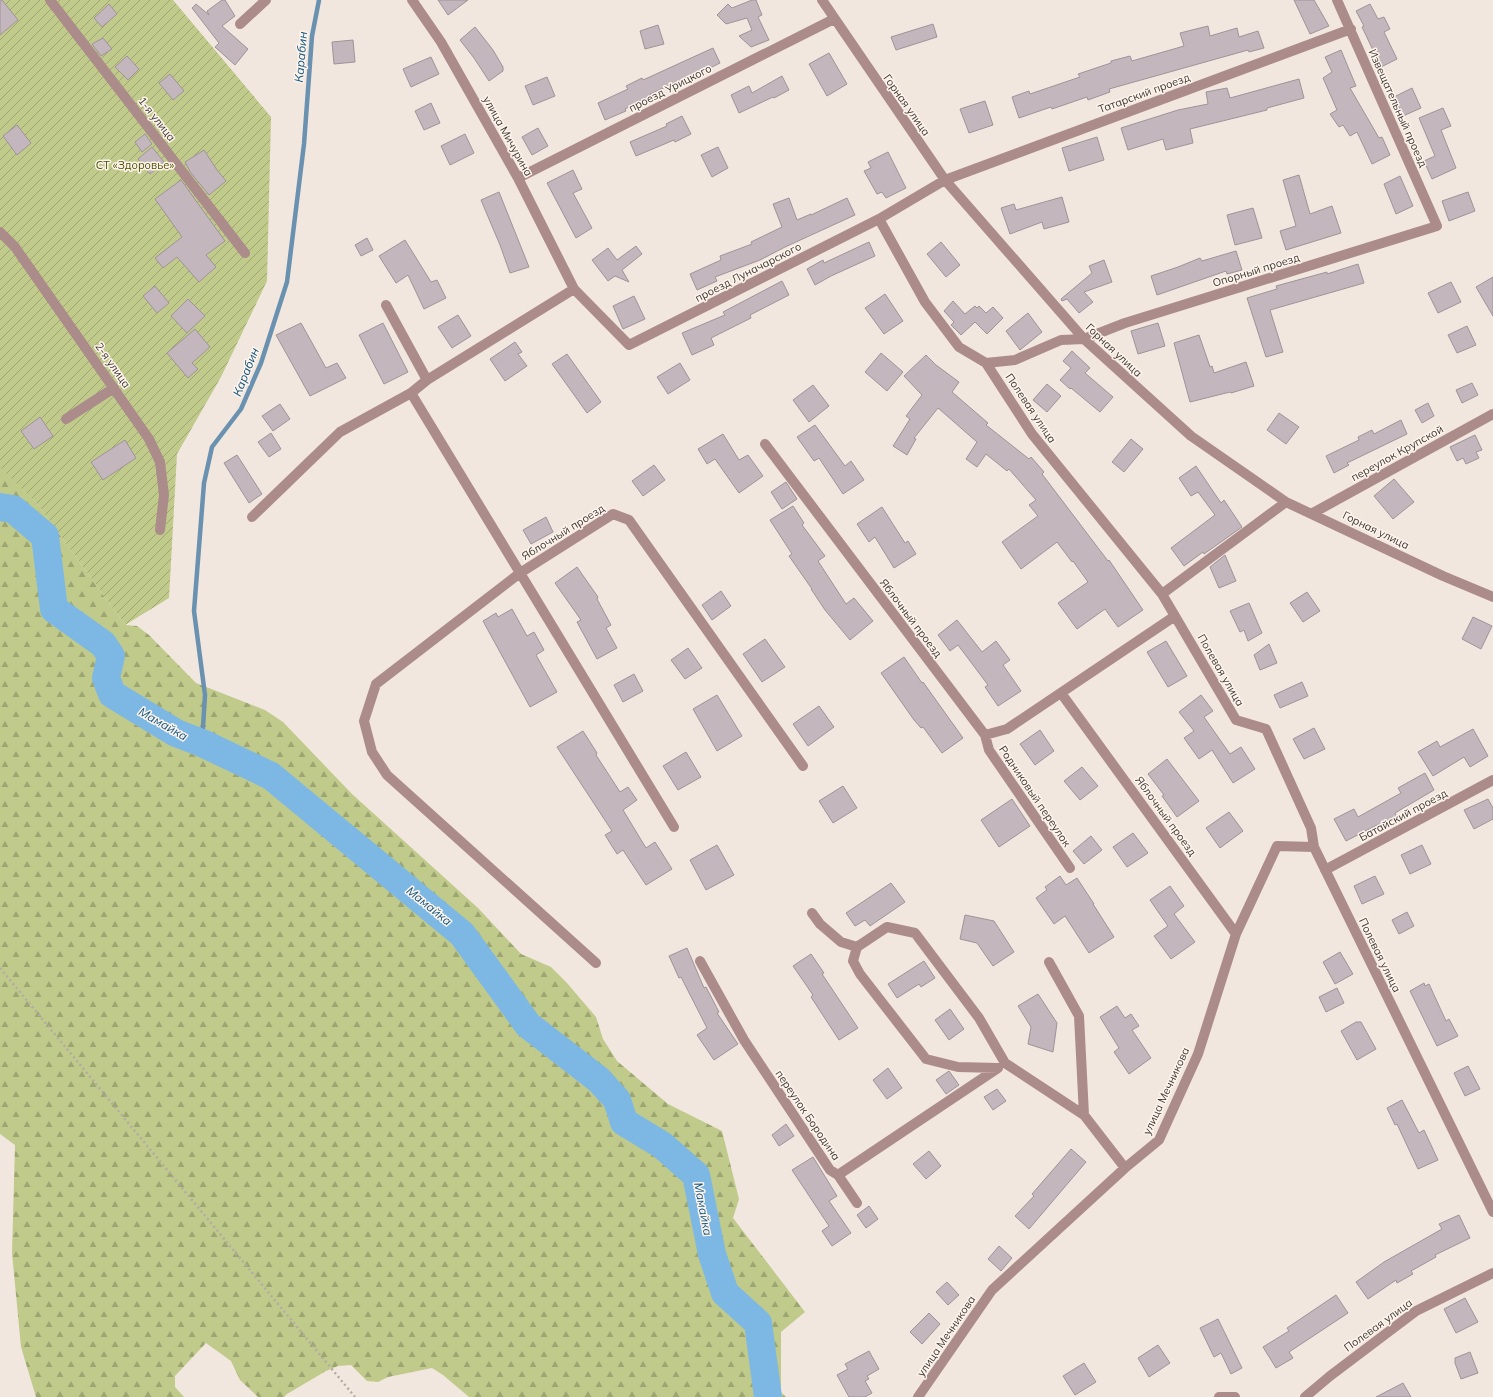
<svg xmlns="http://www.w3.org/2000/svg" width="1493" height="1397" font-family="Mulish,sans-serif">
<defs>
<pattern id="forest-firs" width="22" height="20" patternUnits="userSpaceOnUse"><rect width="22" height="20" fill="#c0ca8b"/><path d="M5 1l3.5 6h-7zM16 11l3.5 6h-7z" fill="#9da572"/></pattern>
<pattern id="garden-furrows" width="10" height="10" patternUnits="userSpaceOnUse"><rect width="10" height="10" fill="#c0ca8b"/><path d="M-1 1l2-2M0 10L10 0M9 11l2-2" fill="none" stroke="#9da572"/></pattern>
</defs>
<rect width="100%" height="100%" fill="#f1e7de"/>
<path fill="url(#forest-firs)" d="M0 466 39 506 125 625 137 626 149 635 196 683 265 710 283 722 352 794 478 908 521 954 551 967 567 983 596 1017 603 1039 617 1061 668 1104 722 1131 739 1199 733 1218 805 1312 781 1332V1392L786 1397H469L443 1375 432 1368 388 1377 378 1382 367 1381 351 1365 338 1366 326 1371 287 1394 284 1397H258L240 1380 231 1361 206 1343 175 1376V1387L184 1397H36L21 1347 12 1253 15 1145 0 1134Z"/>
<path fill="url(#garden-furrows)" d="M0 0H173L271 117 267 281 221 377 177 454 169 598 125 625 39 506 0 467Z"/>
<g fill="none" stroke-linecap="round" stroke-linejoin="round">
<path stroke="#6a92b0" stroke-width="4.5" d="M202 743 205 695 194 611 204 483 212 447 241 409 261 363 287 282 304 144 312 36 319 0"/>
<path stroke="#7db8e5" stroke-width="28" d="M0 507 13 509 45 536 54 609 103 644 111 656 106 678 112 694 176 733 202 743 271 776 462 934 528 1025 599 1080 617 1100 624 1122 662 1145 696 1175 712 1254 725 1293 758 1323 768 1397"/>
</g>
<path fill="#c3b7bd" stroke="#9f9399" d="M0 0H2L18 20 0 35Z
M222 0H225L235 16 222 26 248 49 235 65 215 47 219 43 192 8 196 4 209 15 207 11Z
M438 0H468L448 15Z
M752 0H756L762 15 758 17 769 40 751 47 739 36 752 30 747 18 726 24 717 15 728 4 732 8Z
M1294 0H1314L1329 26 1310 34Z
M109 4 117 14 102 27 94 18Z
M1370 4 1378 19 1384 17 1390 29 1384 32 1397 59 1381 67 1362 27 1364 26 1356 11Z
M933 24 937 37 896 50 891 37Z
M658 25 664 44 645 49 640 31Z
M1208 26 1210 36 1237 28 1239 37 1258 31 1264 48 1249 52 1248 50 1109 89 1110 92 1088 100 1087 97 1052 109 1051 107 1019 118 1012 97 1029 91 1030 94 1080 77 1078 74 1111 63V61L1130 56 1132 61 1184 46 1180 33Z
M475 27 493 50 503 67V71L489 81 474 58 460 40Z
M103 38 112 49 101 56 92 44Z
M353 40 355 62 334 64 332 42Z
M713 48 720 63 702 72V71L650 94 651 96 625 109 626 111 605 120 598 103 628 89 626 86 642 78 643 80Z
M1341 50 1356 86 1350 88 1379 138 1382 137 1390 155 1372 164 1357 132 1350 136 1343 125 1339 127 1330 114 1337 110 1323 78 1332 72 1325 57Z
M829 53 847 84 827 96 809 64Z
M127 56 139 69 128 80 115 67Z
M431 57 439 74 411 87 403 69Z
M170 74 184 91 173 100 159 83Z
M782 76 789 90 774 98 773 97 739 113 731 95 749 86 752 93Z
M547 77 555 96 533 105 525 86Z
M1299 79 1304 98 1267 108V110L1190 129 1193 143 1166 150 1163 139 1128 150 1121 128 1178 110 1208 104 1206 92 1227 88 1230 98Z
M1412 88 1421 108 1403 116 1394 97Z
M985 101 993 125 969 133 960 109Z
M431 103 440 123 424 130 415 111Z
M1443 108 1451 126 1441 130 1456 168 1432 179 1424 161 1435 156 1419 118Z
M682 116 691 134 675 142 674 140 636 156 630 142 667 126 666 124Z
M17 125 31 143 17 155 3 136Z
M538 128 548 146 532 155 522 137Z
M145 134 152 144 142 152 135 142Z
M465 134 474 153 450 165 441 146Z
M1097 137 1104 160 1069 171 1062 148Z
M152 147 164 162 150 174 138 159Z
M718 147 728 168 712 177 701 155Z
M204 150 217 170 226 181 209 195 191 173 185 162Z
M888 152 906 188 886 198 882 192 877 194 864 171 871 168 868 162Z
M573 170 582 189 573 193 592 228 576 238 547 183Z
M1299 175 1310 214 1332 206 1341 233 1286 250 1280 231 1296 226 1283 180Z
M1400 176 1413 206 1396 214 1384 184Z
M181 180 225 241 206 255 216 267 199 282 177 257 163 268 155 258 182 237 155 199Z
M499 192 529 267 510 273 500 245 481 200Z
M1468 192 1475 211 1449 221 1442 201Z
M1062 197 1069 222 1044 229 1042 222 1010 234 1001 208 1014 204 1016 210Z
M789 198 797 220 811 214V215L847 198 855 215 785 247 760 260 715 277 717 281 697 290 690 274 721 260 720 256 752 244 751 242 782 227 773 204Z
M1253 208 1262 238 1235 245 1227 215Z
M367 238 373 250 361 256 355 245Z
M405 240 431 282 437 280 446 298 424 309 408 275 396 283 379 256Z
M869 242 875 256 831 276 815 285 807 269 823 260 824 263Z
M941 242 960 265 946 277 927 254Z
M636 246 642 254 622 270 629 282 615 276 608 281 592 260 608 248 617 260Z
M1236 251 1242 270 1227 274 1226 271 1157 295 1151 276 1178 267 1200 258 1202 261Z
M1104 260 1112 282 1084 292 1093 302 1079 313 1067 299 1062 301 1061 299 1092 273 1089 266Z
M1358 264 1364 283 1270 310 1283 352 1266 357 1247 298 1277 289 1276 286 1327 272V274Z
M1493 277V316L1476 287Z
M782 281 789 295 750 315 751 318 711 338 714 345 692 355 682 333 725 315 723 312Z
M1451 282 1461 302 1438 313 1428 293Z
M155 286 169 303 157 313 143 296Z
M885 294 903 321 884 334 865 308Z
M634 296 645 319 623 329 613 306Z
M188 299 205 316 187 333 171 316Z
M953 301 965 314 975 306 977 308 979 306 986 313 993 307 1003 318 987 334 975 322 961 335 951 325 954 322 944 311Z
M1028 313 1042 332 1020 350 1006 331Z
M458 315 471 336 452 348 438 327Z
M301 323 326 368 337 363 346 378 310 396 276 335Z
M383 323 408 372 384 384 359 335Z
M1158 323 1165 346 1138 354 1131 331Z
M1467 326 1476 345 1457 353 1448 335Z
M195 329 210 347 192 363 198 369 188 378 167 353Z
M1199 335 1210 367 1212 366 1214 373 1246 362 1254 386 1231 393 1230 392 1190 402 1174 343Z
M515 342 522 352 518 354 527 366 505 381 490 359Z
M1072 351 1090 368 1085 373 1113 397 1100 412 1071 388 1070 389 1060 380 1071 368 1063 361Z
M881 353 903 372 887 391 865 372Z
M567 354 601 402 587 413 552 364Z
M926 355 936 365 959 382 952 392 988 423 986 425 1029 459 1031 457 1044 472 1042 474 1108 561 1109 560 1143 610 1118 627 1105 609 1077 629 1058 603 1088 582 1073 561 1072 562 1057 542 1021 569 1002 542 1038 516 1029 505 1036 500 1009 469 1007 471 986 454 977 467 966 459 977 442 938 408 914 438 916 439 907 455 893 446 910 419 906 416 922 395 904 376Z
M680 363 690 380 668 394 657 377Z
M1472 383 1478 395 1462 403 1456 390Z
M1047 384 1061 396 1047 412 1033 400Z
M813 385 829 406 809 422 793 400Z
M1428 403 1434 416 1422 423 1415 410Z
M280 404 290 419 273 431 262 416Z
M1279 413 1299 427 1286 444 1267 430Z
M40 417 53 436 34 449 21 431Z
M1401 420 1407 434 1347 463 1349 465 1334 473 1326 456 1359 440 1358 437 1372 430 1374 434Z
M815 425 845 466 851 461 864 480 843 494 819 458 814 461 797 437Z
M271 433 281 449 269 457 258 442Z
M723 434 739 460 748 455 763 476 739 493 715 459 707 464 698 449Z
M1475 435 1482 450 1476 452 1479 458 1466 464 1463 458 1457 461 1450 447Z
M1131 439 1143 449 1124 472 1112 462Z
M125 440 136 458 103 480 91 462Z
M237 455 262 494 249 503 224 463Z
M654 465 665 480 643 496 632 481Z
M1196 466 1221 503 1224 500 1242 527 1204 554 1203 552 1184 566 1171 548 1215 515 1198 492 1191 496 1179 478Z
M1394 479 1414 502 1393 519 1374 496Z
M786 482 797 499 782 509 771 492Z
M793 506 804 523 802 525 825 556 818 561 846 604 854 598 873 621 850 640 825 610 811 589H812L789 556 792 554 770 520Z
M882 507 905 543 908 541 916 554 894 568 875 537 869 542 857 524Z
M546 517 553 532 531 544 523 530Z
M1225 555 1236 581 1219 588 1210 567Z
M577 567 598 597 597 599 611 625 606 628 617 648 597 659 577 622 581 620 555 583Z
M721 591 731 606 712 620 702 605Z
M1307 592 1320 611 1303 622 1290 603Z
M1249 603 1262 633 1248 641 1244 630 1240 632 1230 611Z
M512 609 527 636 534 632 544 650 536 655 557 692 530 707 483 621 496 613 498 617Z
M1473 617 1492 626 1481 649 1462 639Z
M957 620 982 652 996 641 1010 660 1003 665 1021 691 998 706 985 687 988 685 958 645 950 651 938 635Z
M765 639 785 667 762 682 743 654Z
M1166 641 1187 676 1168 687 1147 652Z
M1269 644 1277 663 1260 670 1254 655Z
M688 648 702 668 685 679 671 660Z
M904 657 922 683 923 682 963 738 942 753 923 727 921 728 914 720 881 673Z
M634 674 643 691 623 702 614 685Z
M1302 682 1308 696 1280 708 1274 695Z
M717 695 742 736 717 751 693 709Z
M1201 695 1213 711 1204 717 1230 754 1241 747 1255 769 1233 783 1212 750 1199 759 1184 738 1194 731 1179 712Z
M819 706 834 727 808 746 793 724Z
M1314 728 1325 749 1304 759 1293 739Z
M1473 729 1488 756 1470 767 1464 757 1433 776 1418 752 1437 741 1440 747Z
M1040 730 1054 751 1035 765 1020 744Z
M583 731 597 753 596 755 620 792 628 787 637 800 623 810 646 848 655 842 672 869 646 885 623 850 617 854 605 835 612 831 557 747Z
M686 752 701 777 678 790 663 766Z
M1167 759 1199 801 1177 817 1162 796 1164 795 1148 774Z
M1082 767 1098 786 1080 800 1064 781Z
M1425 773 1434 790 1395 813 1397 817 1380 826 1379 824 1346 841 1334 819 1354 809 1358 817 1401 793 1398 788Z
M843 786 857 808 833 823 819 801Z
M1012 799 1030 826 999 847 981 820Z
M1488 799 1493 808V819L1474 829 1464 810Z
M1229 812 1243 831 1220 848 1206 828Z
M1133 833 1148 853 1127 867 1113 847Z
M1091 836 1102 850 1084 864 1073 851Z
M717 845 734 875 706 890 690 860Z
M1422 845 1431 864 1410 874 1401 855Z
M1060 876 1066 885 1077 878 1094 904H1093L1114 937 1089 953 1065 916 1054 924 1036 898 1047 890 1045 887Z
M1375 876 1384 894 1362 904 1354 886Z
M891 883 905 902 870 926 865 920 855 926 846 913Z
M1170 886 1184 906 1174 914 1195 942 1171 959 1154 936 1168 926 1150 900Z
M1407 912 1414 926 1399 934 1392 920Z
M965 915 994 921 1014 952 993 966 977 943 960 939Z
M687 948 704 988 706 987 719 1012 717 1013 738 1044 714 1060 697 1035 707 1028 681 977 679 978 669 956Z
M1340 952 1353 974 1335 984 1323 962Z
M811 954 824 973 822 974 858 1028 839 1040 811 997 813 995 793 966Z
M924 961 935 978 921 987 919 984 897 998 888 984Z
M1424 983 1425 986 1429 984 1446 1021 1449 1019 1458 1036 1437 1046 1410 991Z
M1337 988 1344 1003 1326 1012 1319 997Z
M1038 994 1057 1023 1053 1052 1028 1044 1031 1027 1018 1006Z
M1117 1006 1125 1018 1131 1014 1139 1026 1132 1030 1151 1058 1129 1074 1114 1052 1119 1048 1100 1017Z
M950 1009 964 1029 949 1040 935 1020Z
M1356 1022H1361L1376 1049 1357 1060 1341 1031Z
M1468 1066 1480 1089 1465 1096 1454 1073Z
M888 1068 902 1088 887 1099 873 1080Z
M949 1071 959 1085 946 1094 936 1080Z
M997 1089 1006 1101 993 1110 984 1097Z
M1402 1100 1419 1133 1424 1130 1438 1160 1418 1169 1397 1124 1395 1125 1387 1108Z
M786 1124 794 1136 779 1146 772 1135Z
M1071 1149 1086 1162 1029 1229 1015 1216 1034 1196 1032 1194Z
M929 1151 941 1166 926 1179 913 1164Z
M813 1157 837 1196 829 1201 851 1233 832 1246 822 1231 829 1226 792 1170Z
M869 1206 878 1219 866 1228 857 1215Z
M1459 1215 1470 1238 1435 1255 1436 1257 1411 1271 1413 1274 1397 1283 1396 1280 1368 1299 1356 1282 1384 1262 1442 1229 1439 1224Z
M999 1246 1012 1258 1001 1271 988 1259Z
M947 1282 959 1295 948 1305 936 1292Z
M1336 1295 1348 1313 1289 1352 1293 1358 1276 1368 1263 1347 1289 1331 1287 1328Z
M1465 1298 1478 1322 1456 1333 1444 1309Z
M929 1313 940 1324 922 1344 910 1332Z
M1218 1319 1242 1368 1231 1374 1221 1353 1214 1357 1200 1328Z
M1158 1345 1170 1363 1149 1377 1138 1358Z
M869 1351 879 1369 867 1376 869 1379 865 1381 872 1393 865 1397H849L837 1375 848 1369 845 1364Z
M1470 1352 1478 1373 1461 1379 1455 1363V1358Z
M1084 1363 1096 1382 1075 1395 1063 1376Z
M1403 1383 1411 1397H1376Z"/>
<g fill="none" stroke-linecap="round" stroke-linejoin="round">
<path stroke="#b3aba4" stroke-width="2.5" stroke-dasharray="2 3" stroke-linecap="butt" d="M0 968 355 1397"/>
<path stroke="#ac8c8a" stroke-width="10" d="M50 0 245 253
M412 0 441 42 518 178 574 289 629 345 879 219 945 180 1351 29
M822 0 945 180 1084 339 1191 436 1286 502 1443 576 1493 597
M240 24 266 0
M518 178 834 19
M879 219 925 302 959 347 986 363 1032 434 1162 594 1236 720 1266 729 1311 828 1314 847 1493 1212
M0 232 15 247 149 439 160 462 164 495 160 530
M574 289 427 380 411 393 674 827
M386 305 427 380
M986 363 1015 360 1061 340 1084 339 1125 323 1437 226 1337 0
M66 419 114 388
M765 444 985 735 1007 729 1175 616
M1313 513 1493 414
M252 517 340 432 411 393
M1162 594 1286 502
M1061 693 1236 934
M985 735 989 750 1070 868
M1325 870 1493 780
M812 913 820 924 841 942 857 947
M700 961 744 1040 830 1170 838 1175 998 1068
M1049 962 1079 1016 1084 1115
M596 963 387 775 372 752 364 721 376 684 520 573 613 514 629 520 803 766
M998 1068 958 1067 926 1059 860 974 853 961 857 947 887 927 915 933 979 1018 1005 1063 1084 1115 1125 1168
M838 1175 857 1203
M918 1397 992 1290 1125 1168 1159 1140 1198 1054 1236 934 1277 846 1314 847
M1219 1397H1235
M1305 1397 1330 1376 1416 1311 1493 1273"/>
</g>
<g text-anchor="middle" stroke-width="3" stroke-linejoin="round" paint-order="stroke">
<g font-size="11" fill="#3d3936" stroke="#fef4eb">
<text transform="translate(670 88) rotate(-27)" y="4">проезд Урицкого</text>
<text transform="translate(1144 93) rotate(-20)" y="4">Татарский проезд</text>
<text transform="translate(907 105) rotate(55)" y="4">Горная улица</text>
<text transform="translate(1398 108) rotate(66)" y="4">Извещательный проезд</text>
<text transform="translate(157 119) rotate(52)" y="4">1-я улица</text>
<text transform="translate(508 136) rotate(61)" y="4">улица Мичурина</text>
<text transform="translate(1256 270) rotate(-17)" y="4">Опорный проезд</text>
<text transform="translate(748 272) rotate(-27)" y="4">проезд Луначарского</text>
<text transform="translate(1114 350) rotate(43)" y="4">Горная улица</text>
<text transform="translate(113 365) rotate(55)" y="4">2-я улица</text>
<text transform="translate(1031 408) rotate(56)" y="4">Полевая улица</text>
<text transform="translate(1397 453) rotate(-29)" y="4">переулок Крупской</text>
<text transform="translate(1376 530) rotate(26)" y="4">Горная улица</text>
<text transform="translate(563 532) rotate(-32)" y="4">Яблочный проезд</text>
<text transform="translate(911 618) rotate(53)" y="4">Яблочный проезд</text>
<text transform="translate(1221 670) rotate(60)" y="4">Полевая улица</text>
<text transform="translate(1035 796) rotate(56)" y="4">Родниковый переулок</text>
<text transform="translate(1403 815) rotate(-28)" y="4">Батайский проезд</text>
<text transform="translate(1166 816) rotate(54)" y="4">Яблочный проезд</text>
<text transform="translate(1380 955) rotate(64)" y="4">Полевая улица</text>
<text transform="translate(1166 1091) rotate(-65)" y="4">улица Мечникова</text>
<text transform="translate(808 1115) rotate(56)" y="4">переулок Бородина</text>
<text transform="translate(1378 1325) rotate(-36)" y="4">Полевая улица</text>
<text transform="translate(946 1336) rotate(-56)" y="4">улица Мечникова</text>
</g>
<g font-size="11" fill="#4b5301" stroke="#fef4eb">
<text x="135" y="169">СТ «Здоровье»</text>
</g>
<g font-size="12" font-style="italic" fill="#105680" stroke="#fef4eb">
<text transform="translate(301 57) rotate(-85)" y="4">Карабин</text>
<text transform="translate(246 372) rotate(-68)" y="4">Карабин</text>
<text transform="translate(163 724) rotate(30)" y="4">Мамайка</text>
<text transform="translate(429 906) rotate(39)" y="4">Мамайка</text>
<text transform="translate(703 1209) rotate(79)" y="4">Мамайка</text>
</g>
</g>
</svg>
